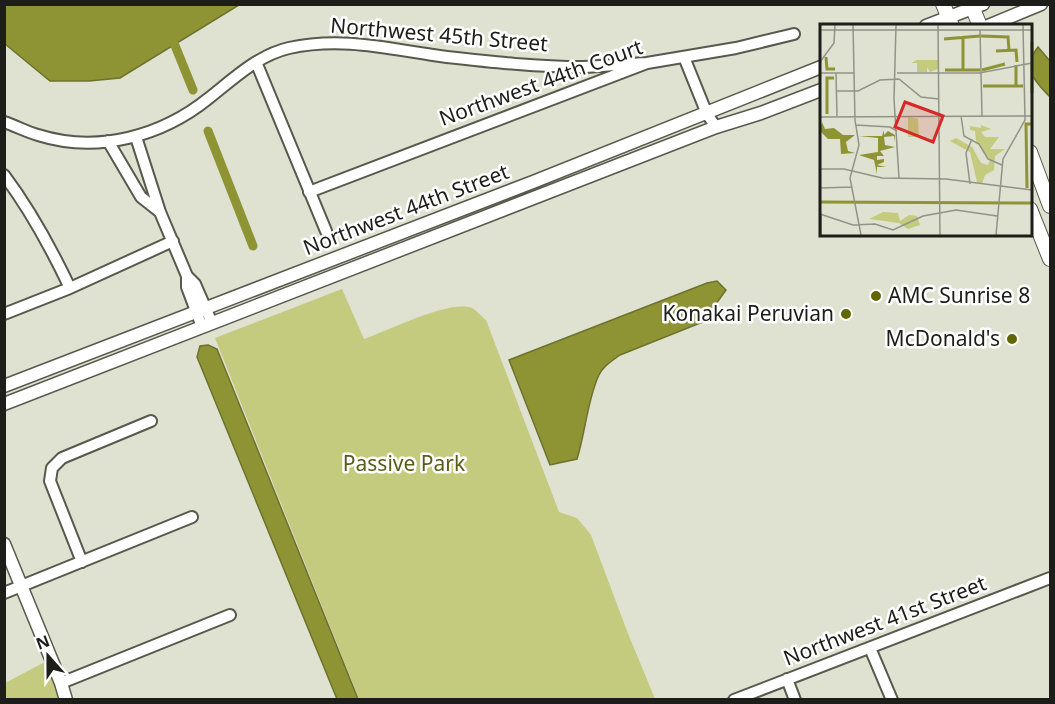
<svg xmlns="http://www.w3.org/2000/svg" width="1055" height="704" font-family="'Noto Sans',sans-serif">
<rect width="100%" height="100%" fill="#dfe1d1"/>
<path fill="#c4cb7e" d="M342 289 364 339C387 331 450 299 472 308 476 310 482 317 486 320L559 512 577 518 591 535 627 631 655 699H359L215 338Z
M45 662 61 694 60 699 5 700V683Z"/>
<path fill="#8e9434" stroke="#6c712c" stroke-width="1.5" d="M4 5 5 4 239 5 120 78 89 81H50L5 44Z
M1038 47 1050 61V97C1034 80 1021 69 1038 47Z
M717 281 726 290 703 322 620 355C612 361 603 366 599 375 588 397 585 434 577 459L550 465 509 360 707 283Z
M208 345 217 349 358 699H337L197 357 200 346Z"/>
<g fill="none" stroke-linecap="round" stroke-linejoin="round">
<path stroke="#8e9434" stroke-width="9" d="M174 43 193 90
M208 131 253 246"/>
<defs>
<path id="minor" d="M684 57 707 114 716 127
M256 62 326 231
M4 122C16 126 27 132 38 135 98 154 162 136 209 98 233 79 258 55 289 48 345 36 392 50 447 57 492 62 538 67 583 67 604 66 626 64 647 63
M136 137 160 212 187 276 195 284 212 323
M108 141 141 197 160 212
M4 175C31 211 51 248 70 288
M309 192 647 63 736 48 794 34
M187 276V287L202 327
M4 314 70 288 173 241
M82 562 50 481 52 468 62 458 151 421
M4 593 192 517
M870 648 892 700
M787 679 795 700
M61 683 230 615
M734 700 1050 578"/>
<path id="tertiary" d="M926 26 983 4
M988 26 1041 4
M4 386 533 182 821 67
M4 404 716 127 761 113 821 90
M4 544 61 683 66 700"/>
<path id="secondary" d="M943 4 952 26
M971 4 980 26
M1030 152 1050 206
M1030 209 1050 259"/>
</defs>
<use href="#minor" stroke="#57594c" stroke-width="14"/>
<use href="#tertiary" stroke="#57594c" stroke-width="15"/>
<use href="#secondary" stroke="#57594c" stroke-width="16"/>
<use href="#minor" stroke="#fff" stroke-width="10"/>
<use href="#tertiary" stroke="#fff" stroke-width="12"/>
<use href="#secondary" stroke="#fff" stroke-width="14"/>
</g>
<g fill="#616603" stroke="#fff" stroke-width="2">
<circle cx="876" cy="296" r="6"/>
<circle cx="846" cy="314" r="6"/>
<circle cx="1012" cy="339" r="6"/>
</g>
<g text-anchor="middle" stroke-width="5" stroke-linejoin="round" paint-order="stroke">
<g font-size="21" fill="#1d1e19" stroke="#fff">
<text transform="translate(439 35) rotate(5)" y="7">Northwest 45th Street</text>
<text transform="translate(541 83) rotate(-20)" y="7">Northwest 44th Court</text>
<text transform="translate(406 210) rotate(-21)" y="7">Northwest 44th Street</text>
<text transform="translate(885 621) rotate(-21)" y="7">Northwest 41st Street</text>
</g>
<g font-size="21" fill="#1d1e19" stroke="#fff" text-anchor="end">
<text x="888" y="303" text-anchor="start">AMC Sunrise 8</text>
<text x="834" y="321">Konakai Peruvian</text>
<text x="1000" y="346">McDonald's</text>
</g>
<g font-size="21" fill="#585c18" stroke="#fff">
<text x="404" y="471">Passive Park</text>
</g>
</g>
<g transform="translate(820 24)">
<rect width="212" height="212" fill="#dfe1d1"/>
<path d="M97 36H118V45L110 48 107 43V48H97V39H91ZM88 93 98 95 99 113H88ZM161 101 171 105 161 108 165 113H179L170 125H185L175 132 174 146 165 151 162 160 157 158 150 128 130 117 136 114 152 123 161 139 168 141 170 136 156 117 155 107 150 106V102L161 104ZM63 188 78 189 80 197 89 191 97 192 100 201 88 205 79 199 49 195Z" fill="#c4cb7e"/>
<path d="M2 98 5 105 14 104 23 111H35L26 118 28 127 35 129 21 130 20 115H8L0 107ZM64 106V111L68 107 75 111 74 118V112L64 113 65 121 75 123 60 127 64 132H57V136L64 135V138L57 141 66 143H57V150L54 136 39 131 58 128V114L39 112H62Z" fill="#8e9434"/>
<path fill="none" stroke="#8e9434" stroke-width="3" d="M143 12V46M161 12 188 13 189 26M124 15 160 12M212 18V69M176 27 196 26 197 38M6 33 7 45H15M196 41V62M125 46H160M162 46 185 40M163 62H203M7 90V54H14M207 164 206 100H212M0 178 212 179"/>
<path fill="none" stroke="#919387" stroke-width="1.5" d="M33 1 35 96 39 121 30 154 41 211M76 1 74 75 79 154M118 1 120 211M0 6H212M160 6 162 92M0 38 14 19 15 1M0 49H34M16 49 17 92M77 49H159L212 39M16 67H38L60 56 79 55 101 73 119 75M141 92 144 112 159 120 168 135 182 141M0 93 212 92M36 101 70 103 77 107M0 145H24L62 154 126 155 212 166M150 160 146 129 152 115M0 164 32 163M0 190 33 201 55 200 73 206 103 192 136 186 177 192M1 190V211M176 211 183 135 205 96 203 1"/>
<path fill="#d62828" fill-opacity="0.15" stroke="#d62828" stroke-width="3" d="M85 78 123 92 113 118 75 103Z"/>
<rect width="212" height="212" fill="none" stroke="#1d1e19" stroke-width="3"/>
</g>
<rect width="1055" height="704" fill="none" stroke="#1d1e19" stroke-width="12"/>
<g transform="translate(48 656) rotate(339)" stroke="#ffffff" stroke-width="4.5" paint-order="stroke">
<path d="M0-4.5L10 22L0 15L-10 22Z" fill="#1d1e19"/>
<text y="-9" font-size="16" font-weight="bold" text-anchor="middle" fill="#1d1e19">N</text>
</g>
</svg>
